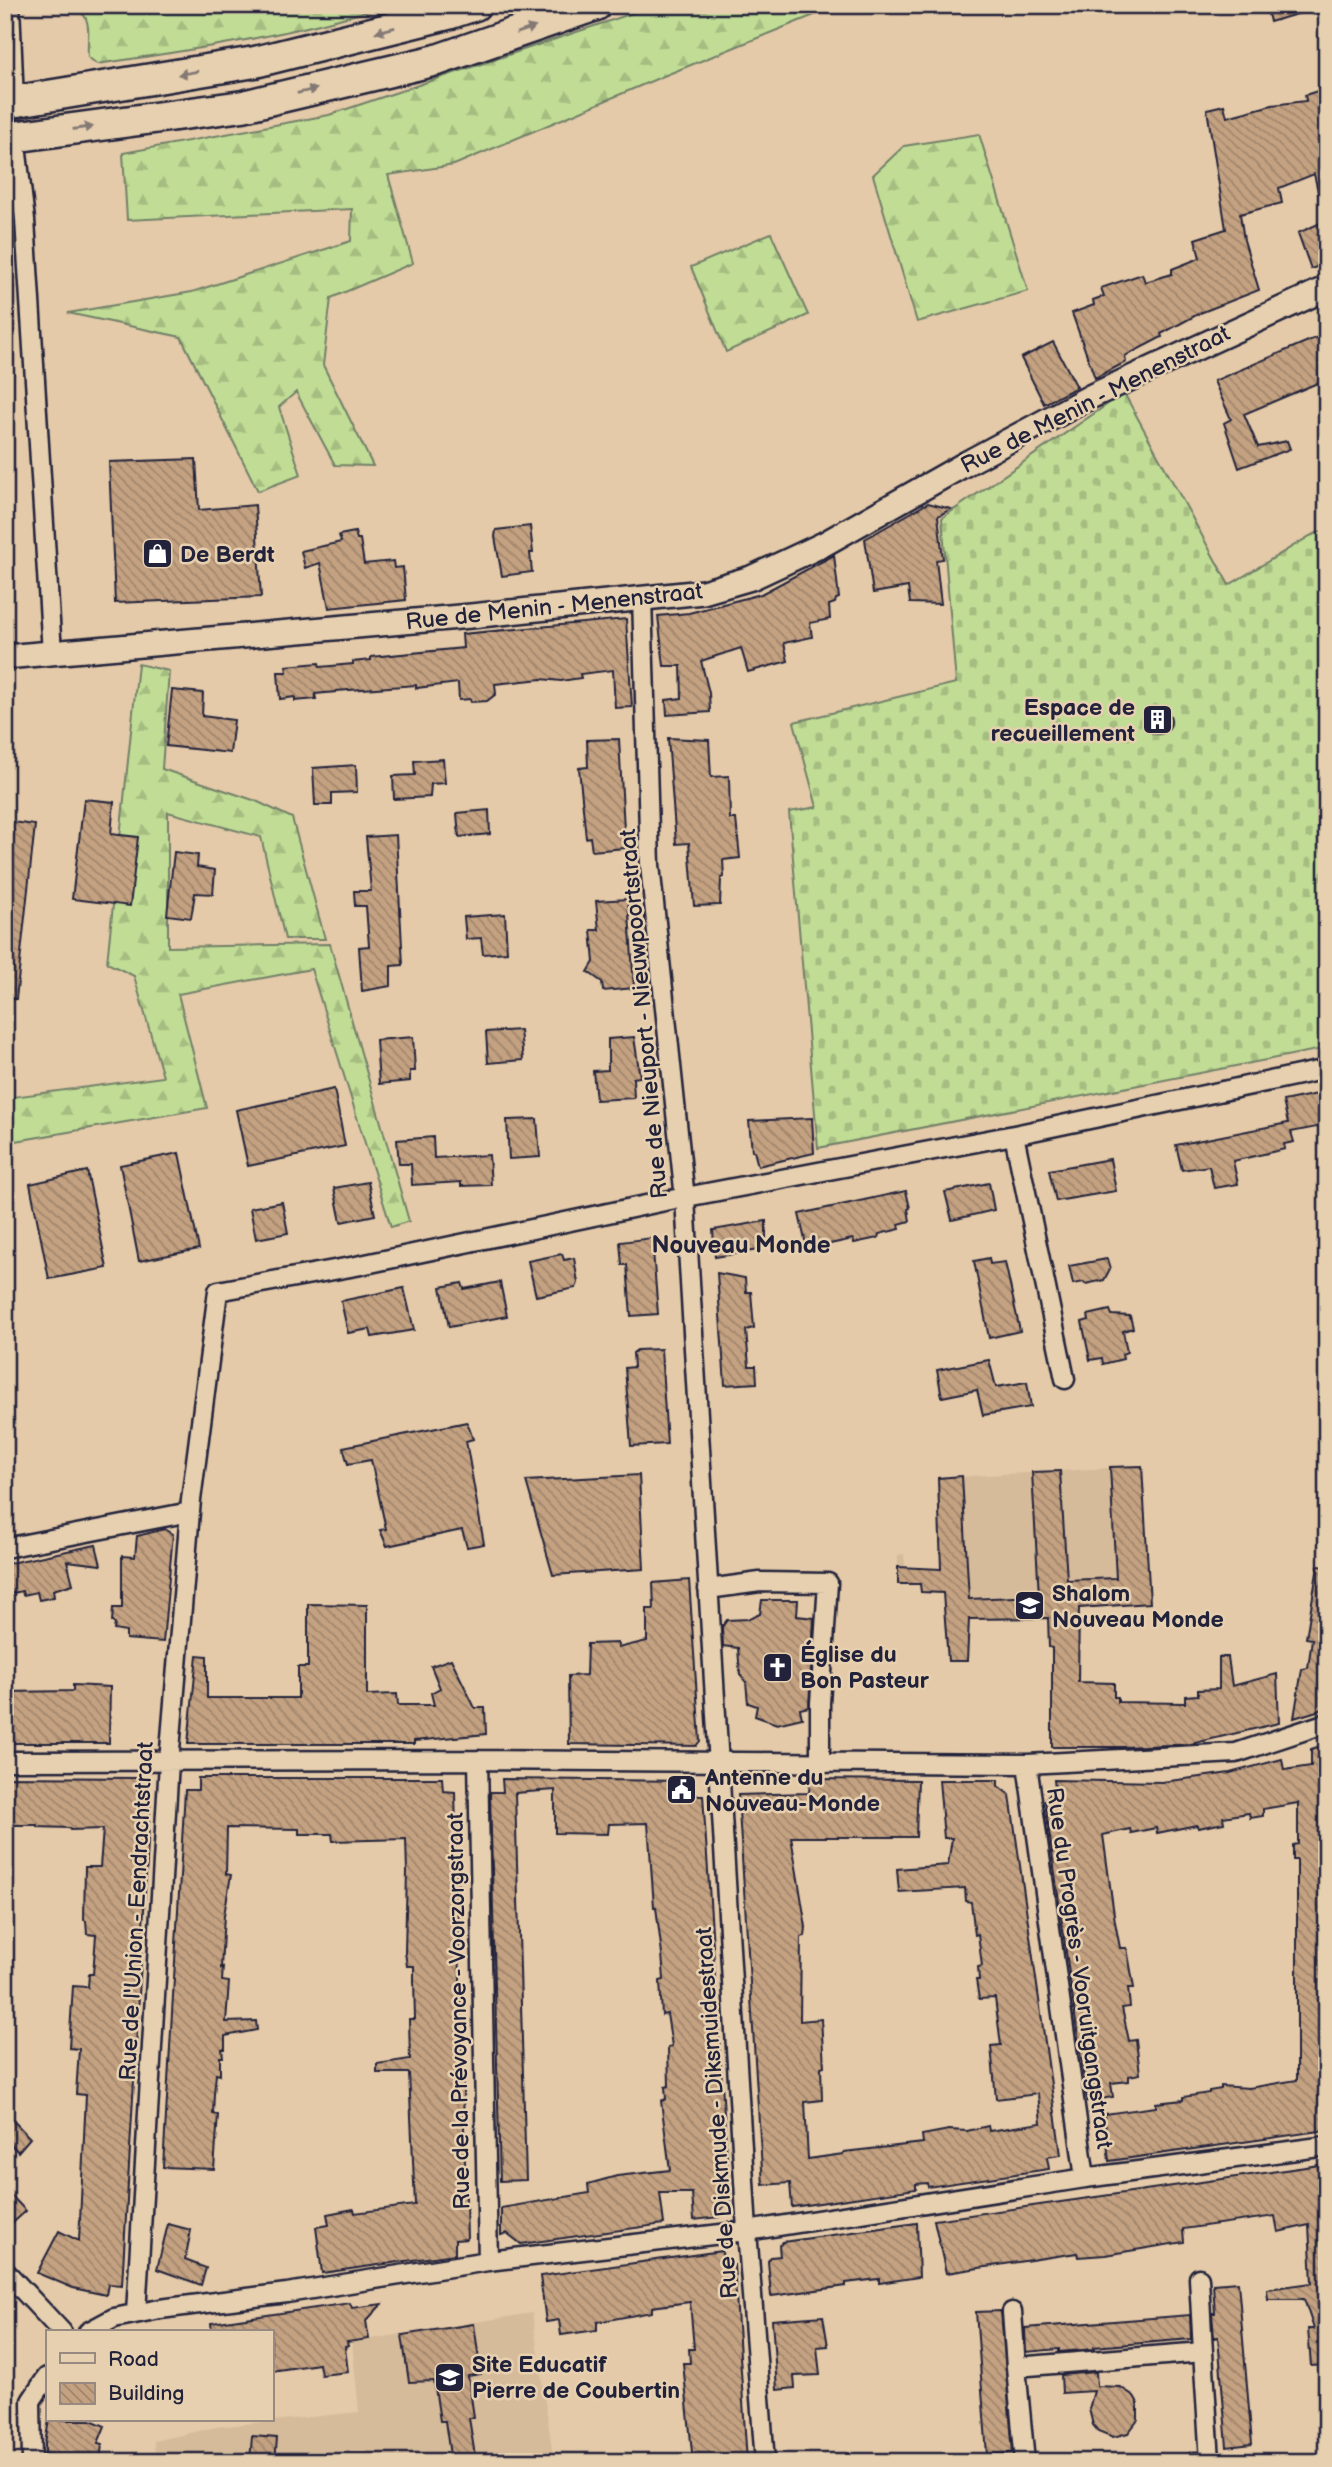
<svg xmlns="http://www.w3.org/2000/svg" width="1332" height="2467" font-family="'Balsamiq Sans',sans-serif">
<defs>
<pattern id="forest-firs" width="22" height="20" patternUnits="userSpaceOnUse" patternTransform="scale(1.75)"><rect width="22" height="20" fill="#c1dd95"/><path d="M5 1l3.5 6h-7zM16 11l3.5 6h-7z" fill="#a6bd81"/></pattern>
<pattern id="cemetery-stones" width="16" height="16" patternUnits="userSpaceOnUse" patternTransform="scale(1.75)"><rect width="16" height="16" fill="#c1dd95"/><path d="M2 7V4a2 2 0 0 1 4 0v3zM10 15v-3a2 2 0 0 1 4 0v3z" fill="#a6bd81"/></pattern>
<pattern id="building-back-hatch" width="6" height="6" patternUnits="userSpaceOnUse" patternTransform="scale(1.75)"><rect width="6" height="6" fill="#c4a281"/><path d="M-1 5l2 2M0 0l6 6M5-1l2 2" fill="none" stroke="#9f846b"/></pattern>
</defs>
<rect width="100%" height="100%" fill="#e4caa8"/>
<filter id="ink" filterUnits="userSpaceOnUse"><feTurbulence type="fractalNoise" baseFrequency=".0143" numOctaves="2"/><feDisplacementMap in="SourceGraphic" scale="14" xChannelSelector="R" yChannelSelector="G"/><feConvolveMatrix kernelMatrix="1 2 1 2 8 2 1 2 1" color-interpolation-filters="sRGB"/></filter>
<g filter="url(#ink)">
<path fill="#d6bb9a" d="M1142 1466 1150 1603 1079 1609 1078 1712 1104 1713V1747H1052V1648L1049 1647 1048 1618 969 1619 967 1661H948L943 1594 921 1592 919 1584H898V1555L904 1554 905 1567 922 1568V1575L942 1576 938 1478Z
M532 2313 554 2462H155L154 2441 216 2427 359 2412 352 2342Z"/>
<path fill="url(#forest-firs)" stroke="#728068" stroke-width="2" d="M61 5H387C293 35 194 50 97 64L88 57C86 33 98 10 61 5Z
M657 5H839L661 77 454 165 388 175 413 263 331 298 323 365 373 466 335 465 296 392 279 407 301 475 258 491 181 337 68 313 192 292 351 241 352 209 127 220 123 153 329 115Z
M979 134 1028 291 917 322 873 175 904 146Z
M771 233 808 315 726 352 691 267Z
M138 664 169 671 162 769 256 801 292 818 325 939H285L261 837 168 812V947L330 944 409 1221 391 1227 311 969 178 994 207 1108 10 1142 5 1098 163 1077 134 976 107 963Z"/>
<path fill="url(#cemetery-stones)" stroke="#728068" stroke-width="2" d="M1124 393 1229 585 1310 536 1327 529V1048L818 1148 789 812 817 807 794 722 956 683 942 518Z"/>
<path fill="url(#building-back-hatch)" stroke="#22223b" stroke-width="2" d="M1266 5H1313L1314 9 1270 22Z
M1327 88V203L1321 204 1314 174 1279 188 1282 203 1240 214 1244 240 1259 290 1200 313 1161 334 1162 337 1125 356 1126 362 1095 378 1072 313 1094 305 1093 300 1104 296 1101 288 1142 274 1145 282 1172 274V269L1200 258 1195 239 1226 229 1207 109 1224 105 1227 117 1272 105 1306 101 1305 95Z
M1327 220V263L1311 269 1298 233Z
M1327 333V379L1244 414 1258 447 1287 441 1290 449 1239 468 1224 423 1231 419 1214 381Z
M1053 342 1077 387 1044 404 1021 358Z
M196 459 199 510 255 505 261 597 115 603 109 462Z
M928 503 951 509 938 516 943 559 936 560 941 604 910 603 908 587 873 593 865 539Z
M530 526 533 553H530L532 572 502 576 495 537 496 530Z
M355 532 357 539H360L364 564 393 561 394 568 403 567 406 600 329 608 320 563 305 568 301 551 341 542 339 535Z
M834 555 839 598 836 599 835 603 829 605 830 619 810 623 812 637 784 643 788 661 748 672 741 648 701 661 709 693 710 712 667 715 666 700 682 698 681 666H664L658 616 689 613 761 594Z
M626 619 632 707 615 708 613 670 580 674 581 678 561 681 541 679 495 684 496 694 487 701 471 702 470 699 459 700 458 683 416 688V685L336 691V692L315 694 316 699 295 701V697L280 699 278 672H287L286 666 319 663 320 667 353 664V662L371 660V657L463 648 462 634Z
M172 690 203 693 202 716 234 720 230 753 166 746Z
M1145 721a13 13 0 1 1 26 0a13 13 0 1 1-26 0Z
M668 738 709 740 711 777 729 776 730 819H736L740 858 723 860 724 877 721 878 720 905 694 906 689 843 676 844Z
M619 739 625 848 592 851 590 837 586 838 579 768 588 767 587 740Z
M443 759 445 783 431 784 430 797 394 799 393 776 415 775 414 761Z
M356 765 357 792 332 793V805H315L313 768Z
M84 799 114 802 111 834 138 837 130 906 72 899Z
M489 810 490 834 459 837 457 813Z
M5 821 35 825 16 999H5Z
M396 835 403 965 391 966V986L362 991 359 947 369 946 366 906H355L354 891H371L366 837Z
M174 852 198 855 197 867 215 870 213 894 195 893 191 918 167 915Z
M628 899 634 988 603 991 602 982 588 972 594 962 591 930H599L596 901Z
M505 914 507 952 483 954 481 938 466 939 464 917Z
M520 1030 523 1060 488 1063 486 1032Z
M413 1037 415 1071H410V1081L379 1084 376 1040Z
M634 1037 640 1077 633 1078 634 1098 596 1100 593 1071 608 1070V1039Z
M334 1089 345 1146 248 1166 236 1110Z
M1327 1092V1125L1291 1132 1294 1142 1284 1144 1285 1149 1233 1161 1238 1184 1214 1188 1209 1166 1182 1170 1176 1145 1288 1123 1283 1101Z
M812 1118 814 1153 758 1166 754 1151H752L749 1121Z
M537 1119 540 1157 509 1159 507 1120Z
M433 1137 434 1158 489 1155 491 1185 461 1186V1182L412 1185 411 1164H399L397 1140Z
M179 1153 199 1249 139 1261 120 1165Z
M1110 1159 1116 1191 1056 1201 1049 1170Z
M87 1171 107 1268 49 1279 30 1184Z
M368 1182 375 1215 341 1222 334 1188Z
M989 1183 994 1210 952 1220 945 1192Z
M906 1191 910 1208 908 1209 910 1221 899 1224 900 1229 879 1234 878 1238 854 1243 853 1239 807 1249 799 1214Z
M282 1202 288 1233 256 1239 250 1208Z
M766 1221V1238L758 1240 759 1250 715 1257 713 1230Z
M652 1238 658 1314 631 1316 627 1265H622L620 1242Z
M562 1254 564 1260 574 1258 578 1283 576 1288 536 1296 528 1261Z
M989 1258 990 1264 1005 1262 1020 1331 989 1338 974 1261Z
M1107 1259 1110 1269 1104 1280 1085 1284 1084 1282 1073 1284 1069 1266Z
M717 1273 745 1278 746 1292H751L754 1328 746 1330 749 1366H756L757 1383 725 1385Z
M500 1282 507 1316 449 1327 441 1287 462 1283 464 1289Z
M404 1288 414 1330 372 1337 370 1329 348 1333 341 1301Z
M1110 1310 1112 1315 1130 1316 1133 1328 1123 1331 1127 1352 1122 1354 1123 1359 1103 1364 1102 1358 1090 1360 1082 1322 1089 1320 1088 1315Z
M661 1349 667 1444 631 1446 625 1368 634 1367 633 1353 637 1350Z
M989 1360 996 1387 1027 1382 1031 1407 983 1415 977 1390 942 1397 937 1370Z
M467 1422 473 1439 466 1441 484 1544 467 1547 462 1530 387 1546 380 1530 386 1529 371 1460 348 1464 343 1447Z
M1142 1466 1150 1603 1079 1608 1078 1682 1114 1683V1697H1118V1702L1185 1703V1696L1198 1695V1690L1219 1689V1657H1228L1232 1686 1277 1674 1279 1723 1191 1744 1124 1747H1052V1648L1049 1647 1048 1618 969 1619 967 1661H948L943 1593 921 1592 920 1584H898V1567L941 1569 938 1478 962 1476 969 1599 1039 1596 1032 1472 1060 1471 1067 1580 1116 1578 1110 1467Z
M639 1475 644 1569 553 1575 526 1481Z
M165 1529 173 1534 163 1642 126 1639V1632L114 1630 115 1624 112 1622 113 1608H122V1556L135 1557 137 1536Z
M96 1545 101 1565 67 1561 73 1584 53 1590 54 1597 39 1600 37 1592 23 1595 22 1591 5 1595V1564Z
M1318 1566 1327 1567V1708L1294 1718 1302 1669 1308 1668 1312 1639 1306 1638Z
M689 1580 700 1741 696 1746 569 1744 568 1676 586 1675 587 1644 618 1643V1648L647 1641V1609H654L653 1583Z
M762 1600H798L797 1616 814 1618 809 1707 800 1709 802 1718 777 1724 755 1716 757 1706 748 1703 746 1682 740 1675 738 1648 723 1646 722 1627 727 1620 749 1619 760 1614Z
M308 1604 367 1605V1695L397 1694 398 1705H434L431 1693 440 1688 431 1666 451 1659 475 1708H485L486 1734 414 1741V1744H188L197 1655 207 1656V1698H298V1667H308Z
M73 1685 110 1687 109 1743H5V1692L73 1691Z
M1327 1744V2130L1109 2161 1104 2114 1156 2107V2103L1183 2100V2097L1209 2093V2091L1221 2089V2086L1249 2088 1297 2080V1860H1293V1845L1298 1844V1803L1263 1809V1816L1250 1818 1249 1813 1223 1817 1224 1823 1198 1828 1197 1825 1157 1833 1156 1828 1131 1833 1130 1829 1103 1835 1115 1922 1120 1948H1127L1134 1988H1128L1130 2007 1122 2008 1129 2041 1136 2040 1140 2074 1129 2076V2081L1111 2083 1113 2097 1087 2101 1047 1817 1045 1800 1055 1789 1054 1780 1162 1782 1230 1773 1282 1759 1284 1770 1311 1766V1749Z
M5 1777 137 1778 138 1790 151 1791 122 2285 108 2284 106 2295 73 2288 37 2273 59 2231 79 2241 86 2095 76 2094 79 2049 69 2048 73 1986 88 1987 89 1974H93L96 1935 87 1934 86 1921 84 1920 85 1867H100L103 1829 70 1830 69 1828 37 1827V1825H5Z
M198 1778H442L443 1791 455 1792 467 2239 455 2240V2254L322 2273 316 2227 329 2225 327 2214 354 2209 355 2213 415 2205 409 2073H377V2064L410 2059 409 2019H415L414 1980V1966H407L405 1952 407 1872 406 1839 333 1841 332 1834H299V1829L227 1828 226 1874 231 1875 224 1915 221 1968 223 1967 222 1981 229 1982 226 2022 256 2021 257 2030 225 2036V2049H222L223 2057H220V2075L216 2074 214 2094 213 2114 218 2115 214 2169 163 2167 185 1790H198Z
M502 1779 691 1781 692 1795H703L729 2189 730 2200 719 2212 720 2217 694 2220 692 2193H660L664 2224 521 2244 507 2233 501 2235V2208L589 2193 588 2184 617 2176 670 2170 661 2101 666 2099 665 2087 669 2086 668 2047 672 2046 667 2014 662 2015 660 1981 664 1980 662 1954 656 1907H654L648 1823 609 1824 608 1834 555 1833V1790L515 1793 526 2180 500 2181 490 1792H503Z
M810 1779 918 1780 916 1837H791L806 1927 805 1936 801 1937 800 2021 821 2019 824 2066 821 2067 822 2100 805 2102 808 2159 843 2154 844 2152 923 2143 922 2135 949 2130 967 2131 988 2126 989 2131 1041 2123 1038 2094 996 2099 991 2046 1001 2045 995 1998 979 1999 976 1980H979L978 1967 982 1966 978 1934 975 1935 971 1902 966 1901 965 1888 899 1892 897 1869 948 1865 952 1838H944L939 1780H998V1786L1010 1795 1061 2155 1047 2157 1049 2169 928 2187 927 2183 916 2184V2189L792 2207 790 2183 763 2185 738 1795 809 1793Z
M5 2112 30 2138 18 2152 5 2138Z
M1327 2164V2365L1311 2366 1308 2329H1314L1304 2299H1268L1267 2289 1312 2283 1309 2225 1278 2232 1275 2216 1183 2229 1184 2242 1105 2255 1078 2257 1077 2253 946 2273 934 2220Z
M5 2189 26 2211 5 2230Z
M917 2223 919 2277 879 2283V2279L846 2283V2286L771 2296 768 2261 771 2257 780 2256 779 2246 783 2242Z
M168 2224 191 2230 185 2260 206 2268 201 2285 157 2269Z
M722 2251 723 2265H734L747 2462H693L683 2363H690L689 2349H694L690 2302 652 2307V2312L597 2322V2330L561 2335 559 2320 546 2322 540 2276Z
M1238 2282 1252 2444 1227 2447 1218 2337 1214 2338 1212 2313H1215L1213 2284Z
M350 2303 352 2308 382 2304 366 2321 369 2339 347 2342 348 2346 345 2347 348 2372 321 2375 319 2364 271 2371V2332H212L211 2323Z
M1001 2311 1013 2453 987 2455 976 2312Z
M1190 2315 1191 2339 1094 2347V2349L1059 2352V2349L1026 2352 1025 2328Z
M823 2316 828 2346 817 2347 820 2375 794 2376 795 2388 777 2390 772 2320Z
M474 2324 481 2374 468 2376 474 2417 469 2418 476 2462H451L445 2421H440L434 2381 409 2382 402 2335Z
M1096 2372 1097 2386 1120 2387 1134 2396 1138 2403V2420L1128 2433 1113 2437 1098 2431 1093 2425 1089 2409 1094 2391 1062 2393 1061 2375Z
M49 2420H91L105 2426 98 2443 102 2444 100 2461 45 2462V2443Z
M252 2436 277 2438 275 2462H250Z"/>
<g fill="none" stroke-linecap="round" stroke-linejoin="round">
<defs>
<path id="minor" d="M10 5 14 102
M15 137 25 220 52 653
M642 597 650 865 685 1199 747 2231 765 2462
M1014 1135 1065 1379
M5 1548 190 1512
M708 1589 760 1582 828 1583 820 1703V1763
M478 1760 488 2261
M5 1761 478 1760 1027 1764 1236 1753 1327 1723
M1027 1764 1085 2178
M5 2271 62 2332
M1199 2278 1203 2352
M1012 2312 1016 2367
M136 2313 169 1762 191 1500 218 1291 356 1266 665 1201 1014 1135 1327 1069
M88 2332 114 2318 160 2309 287 2293 488 2261 747 2231 1085 2178 1327 2146
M32 2462 31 2401 47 2377
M1025 2462 1016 2367 1203 2352 1210 2461 1195 2462"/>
<path id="tertiary" d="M5 657 471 616 703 592 751 578 824 544 967 463 1092 396 1327 288"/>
<path id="trunk" d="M5 103 255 62 448 14 475 5
M5 138 243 106 437 60 596 5"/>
</defs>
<use href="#minor" stroke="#22223b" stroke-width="23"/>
<use href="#tertiary" stroke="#22223b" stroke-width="28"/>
<use href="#trunk" stroke="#22223b" stroke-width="35"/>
<use href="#minor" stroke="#e6d0af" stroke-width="18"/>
<use href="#tertiary" stroke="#e6d0af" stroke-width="23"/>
<use href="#trunk" stroke="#e6d0af" stroke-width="30"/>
</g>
<defs><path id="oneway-solid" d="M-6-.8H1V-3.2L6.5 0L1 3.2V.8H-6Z" transform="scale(1.75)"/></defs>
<g fill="#847975">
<use href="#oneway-solid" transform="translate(385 30) rotate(166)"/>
<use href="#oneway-solid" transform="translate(526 30) rotate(-19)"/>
<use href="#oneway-solid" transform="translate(188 73) rotate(170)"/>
<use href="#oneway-solid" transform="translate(307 91) rotate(-13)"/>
<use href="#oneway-solid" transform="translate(83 128) rotate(-8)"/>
</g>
</g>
<defs>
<symbol id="shop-square" viewBox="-11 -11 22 22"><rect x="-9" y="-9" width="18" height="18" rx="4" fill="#22223b" stroke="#e6d0af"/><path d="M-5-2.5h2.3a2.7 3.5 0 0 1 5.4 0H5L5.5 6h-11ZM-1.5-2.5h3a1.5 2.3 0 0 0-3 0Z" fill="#fff"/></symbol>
<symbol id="building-square" viewBox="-11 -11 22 22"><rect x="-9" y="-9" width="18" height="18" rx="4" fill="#22223b" stroke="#e6d0af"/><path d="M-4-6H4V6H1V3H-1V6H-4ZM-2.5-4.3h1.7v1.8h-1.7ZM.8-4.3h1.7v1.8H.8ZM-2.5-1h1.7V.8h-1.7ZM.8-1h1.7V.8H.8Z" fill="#fff"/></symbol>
<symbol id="school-square" viewBox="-11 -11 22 22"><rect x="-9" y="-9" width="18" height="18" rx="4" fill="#22223b" stroke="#e6d0af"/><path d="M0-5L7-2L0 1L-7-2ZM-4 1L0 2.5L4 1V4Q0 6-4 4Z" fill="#fff"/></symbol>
<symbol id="church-square" viewBox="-11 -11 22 22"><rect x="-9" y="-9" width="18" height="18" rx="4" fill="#22223b" stroke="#e6d0af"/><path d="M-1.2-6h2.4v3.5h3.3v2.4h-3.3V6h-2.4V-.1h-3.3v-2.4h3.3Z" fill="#fff"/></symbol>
<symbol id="civic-square" viewBox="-11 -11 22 22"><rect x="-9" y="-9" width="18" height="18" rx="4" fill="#22223b" stroke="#e6d0af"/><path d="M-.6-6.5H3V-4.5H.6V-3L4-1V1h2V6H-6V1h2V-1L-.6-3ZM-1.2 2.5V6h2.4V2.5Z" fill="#fff"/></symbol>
</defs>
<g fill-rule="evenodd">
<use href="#shop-square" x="140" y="536" width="35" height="35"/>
<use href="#building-square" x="1140" y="702" width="35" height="35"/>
<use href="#school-square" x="1012" y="1588" width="35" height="35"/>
<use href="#church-square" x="760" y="1650" width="35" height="35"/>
<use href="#civic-square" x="664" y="1772" width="35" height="35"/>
<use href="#school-square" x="432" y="2360" width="35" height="35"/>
</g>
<g text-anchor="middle" stroke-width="5" stroke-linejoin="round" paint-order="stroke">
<g font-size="23" fill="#22223b" stroke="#e6d0af">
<text transform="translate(1095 399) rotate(-27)" y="8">Rue de Menin - Menenstraat</text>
<text transform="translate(554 606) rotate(-6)" y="8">Rue de Menin - Menenstraat</text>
<text transform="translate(643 1014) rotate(-95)" y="8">Rue de Nieuport - Nieuwpoortstraat</text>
<text transform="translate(136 1911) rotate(-87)" y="8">Rue de l'Union - Eendrachtstraat</text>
<text transform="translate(1080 1968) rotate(82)" y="8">Rue du Progrès - Vooruitgangstraat</text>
<text transform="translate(458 2011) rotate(-91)" y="8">Rue de la Prévoyance - Voorzorgstraat</text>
<text transform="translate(716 2113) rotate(-94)" y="8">Rue de Diskmude - Diksmuidestraat</text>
</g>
<g font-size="23" font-weight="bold" fill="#22223b" stroke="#e6d0af" text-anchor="start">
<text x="180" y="562">De Berdt</text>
<text x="1135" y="715" text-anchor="end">Espace de<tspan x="1135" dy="26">recueillement</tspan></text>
<text x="1052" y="1601">Shalom<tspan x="1052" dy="26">Nouveau Monde</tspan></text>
<text x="800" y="1662">Église du<tspan x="800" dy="26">Bon Pasteur</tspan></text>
<text x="705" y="1785">Antenne du<tspan x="705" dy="26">Nouveau-Monde</tspan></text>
<text x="472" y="2372">Site Educatif<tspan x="472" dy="26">Pierre de Coubertin</tspan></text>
</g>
<g font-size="24" font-weight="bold" fill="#22223b" stroke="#e6d0af">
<text x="741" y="1253">Nouveau Monde</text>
</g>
</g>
<rect width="1332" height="2467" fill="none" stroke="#e6d0af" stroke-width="28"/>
<rect x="14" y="14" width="1304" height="2439" fill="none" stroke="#22223b" stroke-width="2.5" filter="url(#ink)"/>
<rect x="46" y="2330" width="228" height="91" fill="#e6d0af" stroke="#988a81" stroke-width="2"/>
<rect x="60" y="2353" width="35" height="10" fill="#e6d0af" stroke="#988a81" stroke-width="2"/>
<text x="108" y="2366" font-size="21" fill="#22223b">Road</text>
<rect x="60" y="2383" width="35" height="21" fill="url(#building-back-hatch)" stroke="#988a81" stroke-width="2"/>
<text x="108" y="2400" font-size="21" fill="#22223b">Building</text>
</svg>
